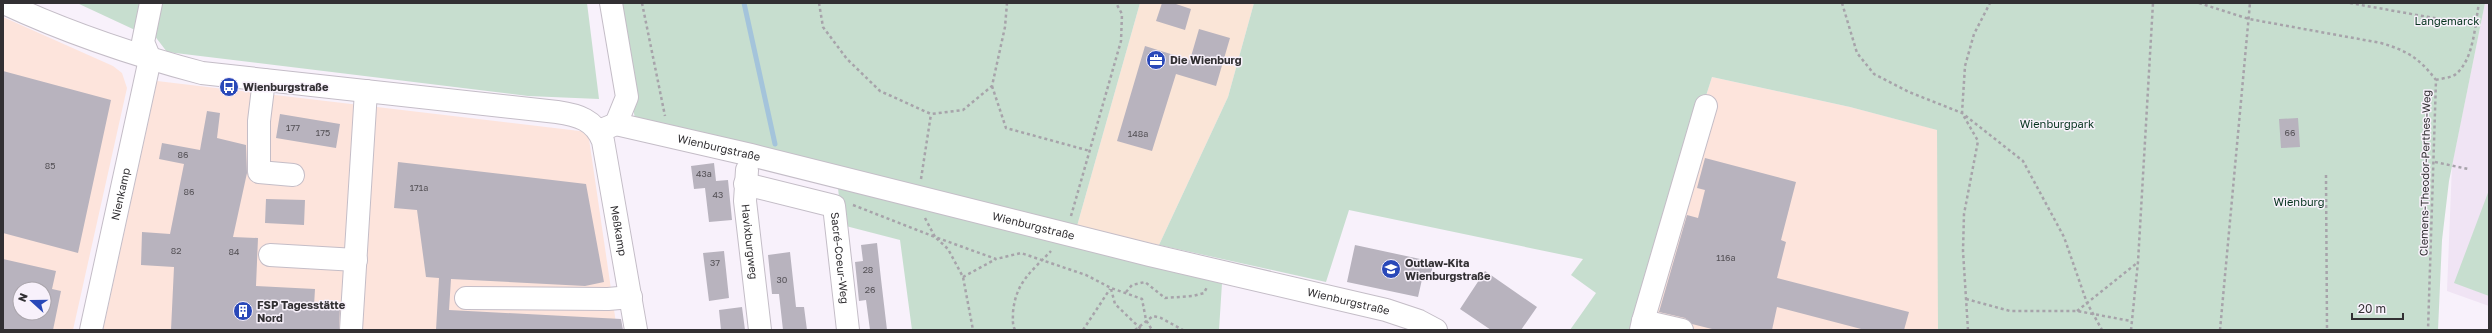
<svg xmlns="http://www.w3.org/2000/svg" width="2492" height="333" font-family="'Golos Text',sans-serif">
<rect width="100%" height="100%" fill="#f8f1fb"/>
<path fill="#fae5d7" d="M1140 3H1254L1228 97 1159 245 1077 226Z"/>
<path fill="#fde4dc" fill-rule="evenodd" d="M3 17 113 66 122 73 127 88 73 330H3ZM20 289H44V313H20Z
M1712 77 1850 107 1938 130V330H1631Z
M157 81 588 132 617 330H103Z"/>
<path fill="#f0e4f4" d="M2485 3H2489V306L2447 291 2452 165Z"/>
<path fill="#c7decf" d="M77 3H141L135 30Z
M160 3H587L599 99 528 96 167 52 154 35Z
M615 3H1140L1077 226 635 119Z
M1254 3H2485L2449 181 2442 240 2438 330H1938L1937 130 1850 107 1712 77 1631 330H1570L1596 293 1571 275 1583 259 1349 210 1326 282 1159 245 1228 97Z
M838 188 1222 283 1219 330H912L900 240 842 225Z
M2489 190V296L2454 283Z"/>
<g fill="none" stroke-linecap="round" stroke-linejoin="round">
<path stroke="#a4c4db" stroke-width="5" d="M744 3 775 144"/>
</g>
<path fill="#b8b3be" fill-rule="evenodd" d="M1162 3H1173L1191 9 1185 30 1156 21Z
M1199 29 1230 38 1216 86 1176 74 1152 151 1117 141 1145 46 1190 60Z
M3 71 111 100 78 253 3 233Z
M207 111 220 113 217 138 246 145 247 173 233 237 258 238 256 286 315 289 314 306 340 307 339 330H171L174 267 141 265 142 232 170 234 184 164 159 159 162 143 200 150Z
M280 114 340 124 336 148 276 138Z
M2298 118 2300 147 2281 148 2279 119Z
M1705 158 1796 182 1781 240 1786 242 1777 278 1909 312 1904 330H1865L1777 307 1772 330H1716L1692 324 1685 318 1659 312 1687 215 1698 218 1705 190 1697 188Z
M398 162 586 184 604 282 585 286 451 279 449 310 621 319 623 330H436L439 278 426 277 417 210 394 208Z
M714 163 716 181 728 180 732 220 709 222 705 188 694 189 691 166Z
M266 199 305 200 304 225 265 223Z
M877 243 881 279 887 330H870L866 300 859 301 855 262 863 261 861 245Z
M1355 245 1434 262 1430 277 1423 275 1418 297 1347 282Z
M724 251 729 298 709 301 703 253Z
M790 252 796 307H804L807 330H783L779 294H772L768 255Z
M3 259 56 271 52 289 61 291 53 330H3ZM20 289H44V313H20Z
M1485 271 1537 307 1521 330H1491L1460 309Z
M742 307 745 330H721L719 310Z"/>
<g fill="none" stroke-linecap="round" stroke-linejoin="round">
<defs>
<g id="minor">
<path id="s1" d="M4 3C68 33 134 55 202 73L557 112C578 115 595 120 603 141L636 330"/>
<path d="M611 3 627 97 616 124"/>
<path d="M150 59 143 42 151 3"/>
<path d="M264 80 259 121V172L293 175"/>
<path id="s2" d="M599 131 616 124 751 155 1150 255 1386 310 1419 321 1436 330"/>
<path id="s3" d="M747 170 745 201 760 330"/>
<path id="s4" d="M745 184 834 206 848 330"/>
<path d="M270 255 356 260"/>
<path d="M466 298 608 299 631 297"/>
<path d="M1643 321 1706 106"/>
<path id="s5" d="M91 330 150 59"/>
<path d="M351 330 366 91"/>
<path d="M1641 330 1643 321 1682 330"/>
</g>
</defs>
<use href="#minor" stroke="#c4bdc7" stroke-width="24"/>
<path stroke="#a7a3aa" stroke-width="2.5" stroke-dasharray="3 3" stroke-linecap="butt" d="M642 3 665 116
M819 3 823 27 847 59 880 91 931 114 963 110 992 86 1005 27 1007 3
M1842 3 1857 53 1874 74 1909 92 1962 113 2023 161 2064 237 2087 303 2102 330
M2199 3 2249 19 2381 43C2408 51 2419 58 2436 80L2428 330
M2350 3 2456 22
M2436 80C2442 78 2451 78 2456 74 2474 59 2475 24 2479 3
M992 86 1006 128 1090 151
M2435 162 2468 169
M2326 175 2327 330
M921 179 931 114
M853 205 935 237 948 249 963 277 973 330
M1071 216 1121 41 1122 14 1116 3
M925 218 935 237 996 259 1021 253 1086 275 1111 288 1142 299 1146 320 1152 330
M963 277 996 259
M1111 289 1115 304 1142 330
M1126 292 1132 285 1145 282 1165 298 1193 296 1204 293 1207 287
M1966 299 2010 311H2077L2131 321
M2077 311 2137 263
M1015 330C1012 324 1013 319 1013 312 1016 282 1031 272 1051 251
M1083 330 1110 289
M1135 330 1153 316 1161 318 1183 330
M1968 330 1963 251 1964 214 1978 141 1962 113 1965 66 1974 34 1990 3
M2131 330 2138 262 2153 3
M2220 330 2250 3"/>
<use href="#minor" stroke="#fff" stroke-width="22"/>
</g>
<defs>
<symbol id="office-disc" viewBox="-11 -11 22 22"><circle r="9.5" fill="#2948b8" stroke="#f8f1fb"/><path d="M-6-3h4V-5.5h4V-3h4V5H-6ZM-1-4.5V-3h2v-1.5ZM-6 0V1H6V0Z" fill="#fff"/></symbol>
<symbol id="bus-disc" viewBox="-11 -11 22 22"><circle r="9.5" fill="#2948b8" stroke="#f8f1fb"/><path d="M-5-6H5V4H4V6H2V4H-2V6H-4V4H-5ZM-3.5-4V0h7V-4ZM-3.5 1.2v1.5H-2V1.2ZM2 1.2v1.5H3.5V1.2Z" fill="#fff"/></symbol>
<symbol id="school-disc" viewBox="-11 -11 22 22"><circle r="9.5" fill="#2948b8" stroke="#f8f1fb"/><path d="M0-5L7-2L0 1L-7-2ZM-4 1L0 2.5L4 1V4Q0 6-4 4Z" fill="#fff"/></symbol>
<symbol id="building-disc" viewBox="-11 -11 22 22"><circle r="9.5" fill="#2948b8" stroke="#f8f1fb"/><path d="M-4-6H4V6H1V3H-1V6H-4ZM-2.5-4.3h1.7v1.8h-1.7ZM.8-4.3h1.7v1.8H.8ZM-2.5-1h1.7V.8h-1.7ZM.8-1h1.7V.8H.8Z" fill="#fff"/></symbol>
</defs>
<g fill-rule="evenodd">
<use href="#office-disc" x="1145" y="49" width="22" height="22"/>
<use href="#bus-disc" x="218" y="76" width="22" height="22"/>
<use href="#school-disc" x="1380" y="258" width="22" height="22"/>
<use href="#building-disc" x="232" y="300" width="22" height="22"/>
</g>
<g text-anchor="middle" stroke-width="3" stroke-linejoin="round" paint-order="stroke">
<g font-size="9" fill="#545156">
<text x="293" y="131">177</text>
<text x="323" y="136">175</text>
<text x="2290" y="136">66</text>
<text x="1138" y="137">148a</text>
<text x="183" y="158">86</text>
<text x="50" y="169">85</text>
<text x="704" y="177">43a</text>
<text x="419" y="191">171a</text>
<text x="189" y="195">86</text>
<text x="718" y="198">43</text>
<text x="176" y="254">82</text>
<text x="234" y="255">84</text>
<text x="1726" y="261">116a</text>
<text x="715" y="266">37</text>
<text x="868" y="273">28</text>
<text x="782" y="283">30</text>
<text x="870" y="293">26</text>
</g>
<g font-size="11" fill="#07351f" stroke="#f8f1fb">
<text x="2447" y="25">Langemarck</text>
<text x="2057" y="128">Wienburgpark</text>
<text x="2299" y="206">Wienburg</text>
</g>
<g font-size="11" font-weight="bold" fill="#323033" stroke="#f8f1fb" text-anchor="start">
<text x="1170" y="64">Die Wienburg</text>
<text x="243" y="91">Wienburgstraße</text>
<text x="1405" y="267">Outlaw-Kita<tspan x="1405" dy="13">Wienburgstraße</tspan></text>
<text x="257" y="309">FSP Tagesstätte<tspan x="257" dy="13">Nord</tspan></text>
</g>
<g font-size="11" fill="#323033" stroke="#f8f1fb">
<text dy="4" stroke="none"><textPath href="#s2" startOffset="124">Wienburgstraße</textPath></text>
<text transform="translate(2425 173) rotate(-89)" y="4">Clemens-Theodor-Perthes-Weg</text>
<text dy="4" stroke="none"><textPath href="#s5" startOffset="139">Nienkamp</textPath></text>
<text dy="4" stroke="none"><textPath href="#s2" startOffset="448">Wienburgstraße</textPath></text>
<text dy="4" stroke="none"><textPath href="#s1" startOffset="716">Meßkamp</textPath></text>
<text dy="4" stroke="none"><textPath href="#s3" startOffset="72">Havixburgweg</textPath></text>
<text dy="4" stroke="none"><textPath href="#s4" startOffset="144">Sacré-Coeur-Weg</textPath></text>
<text dy="4" stroke="none"><textPath href="#s2" startOffset="772">Wienburgstraße</textPath></text>
</g>
</g>
<rect width="2492" height="333" fill="none" stroke="#323033" stroke-width="8"/>
<g transform="translate(32 301) rotate(291)"><circle r="19" fill="#f8f1fb" stroke="#a9a4ab"/>
<path d="M0-3L7 15L0 10L-7 15Z" fill="#2948b8"/>
<text y="-6" font-size="11" font-weight="bold" text-anchor="middle" fill="#323033">N</text>
</g>
<path d="M2352 313v6h51v-6" fill="none" stroke="#323033" stroke-width="2"/>
<text x="2358" y="313" font-size="12" fill="#323033" stroke="#f8f1fb" stroke-width="3" paint-order="stroke">20 m</text>
</svg>
